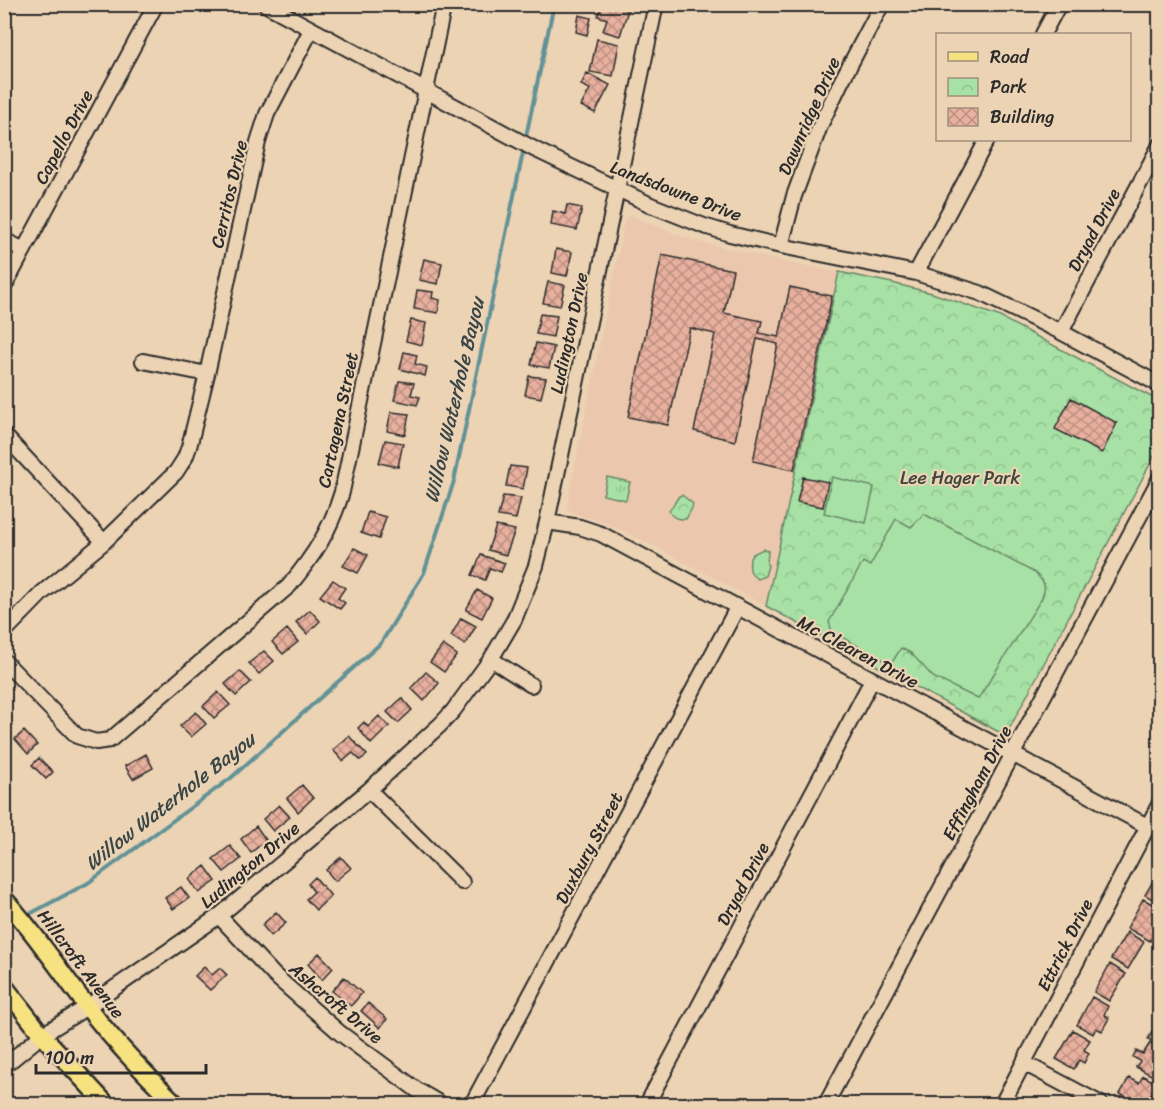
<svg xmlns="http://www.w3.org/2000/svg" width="1164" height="1109" font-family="Sriracha,sans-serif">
<defs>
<pattern id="grass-tufts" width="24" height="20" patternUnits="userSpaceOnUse" patternTransform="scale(1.5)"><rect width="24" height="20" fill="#a7e1a5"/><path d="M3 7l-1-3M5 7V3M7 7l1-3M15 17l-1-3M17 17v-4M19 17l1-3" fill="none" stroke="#90c18e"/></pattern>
<pattern id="park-crowns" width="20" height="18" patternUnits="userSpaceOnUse" patternTransform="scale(1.5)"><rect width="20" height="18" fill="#a7e1a5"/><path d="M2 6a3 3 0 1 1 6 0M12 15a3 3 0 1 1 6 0" fill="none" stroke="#90c18e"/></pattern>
<pattern id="building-cross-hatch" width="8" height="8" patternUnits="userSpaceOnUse" patternTransform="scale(1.5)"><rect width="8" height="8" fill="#e8b09e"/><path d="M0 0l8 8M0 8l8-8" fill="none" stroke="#bc8f81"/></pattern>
</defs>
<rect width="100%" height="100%" fill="#ecd3b4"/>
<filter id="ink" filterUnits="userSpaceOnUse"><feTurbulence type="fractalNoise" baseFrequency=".0167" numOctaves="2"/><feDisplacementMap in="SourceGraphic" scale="12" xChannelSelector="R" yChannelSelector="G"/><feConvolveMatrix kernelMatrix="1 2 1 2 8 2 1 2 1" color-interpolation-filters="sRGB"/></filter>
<g filter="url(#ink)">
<path fill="#ebc8ad" d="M631 216 691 240 789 263 839 272 766 606 652 545 610 525 570 512 567 506 625 220 627 217Z"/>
<path fill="url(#grass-tufts)" stroke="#698668" stroke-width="1.5" d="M607 477 630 482 626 500 603 495Z"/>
<path fill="url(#park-crowns)" stroke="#698668" stroke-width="1.5" d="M839 272 892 283 932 293 998 316 1159 401V447L1007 733H1003L997 731 766 606Z
M682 495 693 504 692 508 686 519C678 519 673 519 669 511L679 496Z
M763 549 768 551 767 564 768 566 765 576 758 579C749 575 749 567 750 558L753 554Z"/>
<path fill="#a7e1a5" stroke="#698668" stroke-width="1.5" d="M832 477 874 487 866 523 824 513Z
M924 514 1035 573C1044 582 1047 585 1042 598L978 699 933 677 911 653 901 648 891 664 832 632 829 622 863 562 870 566 896 519 911 527Z"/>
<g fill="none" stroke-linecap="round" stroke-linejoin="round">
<path stroke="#629296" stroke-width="4" d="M525 141 554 4
M24 917 88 883 231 778 381 643 424 573 454 481 524 148
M4 927 17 920"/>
</g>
<path fill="url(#building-cross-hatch)" stroke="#2b2b2b" stroke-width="1.5" d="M602 4H609L628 10 620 36 603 31 607 19 598 16Z
M579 15 591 18 587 35 576 32Z
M597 39 619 44 613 76 590 72Z
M587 73 610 85 595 113 581 106 590 89 581 85Z
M567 205 582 208 577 230 551 225 553 211 565 214Z
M556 249 572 252 567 276 552 273Z
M662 255 733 270 724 313 762 321 759 333 779 337 790 287 832 296 794 470 753 461 778 344 757 339 735 441 694 431 715 334 690 328 668 425 628 417Z
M424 259 442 263 438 284 419 280Z
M548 282 565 285 560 306 543 303Z
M417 290 433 292 432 298 440 300 438 313 414 309Z
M540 314 557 316 553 337 536 334Z
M411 320 426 323 422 345 406 341Z
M536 343 554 347 549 368 531 365Z
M404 352 417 355 415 364 427 367 425 376 400 369Z
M529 376 546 378 541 398 525 395Z
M399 381 414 383 411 395 420 397 417 405 394 400Z
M1071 398 1117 423 1102 453 1055 429Z
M391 412 409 414 405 435 387 431Z
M385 440 403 443 398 467 379 463Z
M510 466 527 468 523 489 506 486Z
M803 477 828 482 823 507 797 502Z
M503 496 521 498 516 519 498 516Z
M368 512 386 517 379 539 361 533Z
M496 526 515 530 506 555 488 550Z
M354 548 368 555 358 573 343 566Z
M481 555 505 563 501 572 490 568 485 580 472 575Z
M333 580 345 588 338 598 345 603 340 609 320 596Z
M477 590 492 598 482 618 466 610Z
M310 610 320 621 307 634 296 622Z
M461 618 476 626 465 645 451 636Z
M287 629 298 642 283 654 272 642Z
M443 645 457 655 444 672 430 662Z
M264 651 274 661 259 674 249 663Z
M240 671 251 682 236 696 225 684Z
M426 672 439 683 424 701 411 688Z
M218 692 230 705 214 718 203 706Z
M402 698 412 710 398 723 387 712Z
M196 712 206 724 191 737 180 726Z
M379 716 389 726 371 744 358 728 364 722 368 727Z
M24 731 37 745 28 754 15 739Z
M349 736 367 755 360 760 353 753 343 761 333 750Z
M146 754 153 768 133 779 125 766Z
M39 758 53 772 46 779 32 765Z
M302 785 313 798 298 812 287 798Z
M279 805 290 817 273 831 263 819Z
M256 826 266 840 251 853 241 839Z
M230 846 241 859 224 872 213 859Z
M341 857 351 868 335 881 326 870Z
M205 866 216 881 199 893 189 879Z
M1160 869V903L1145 895Z
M315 877 331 896 316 910 306 899 314 892 308 884Z
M181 887 189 898 173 909 165 898Z
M1143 899 1160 908V924L1150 941 1127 928Z
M276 912 286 923 271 936 262 925Z
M1127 932 1144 942 1128 969 1111 959Z
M319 953 333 968 322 980 308 964Z
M1110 964 1126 974 1109 1001 1094 992Z
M204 967 212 975 220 968 227 975 210 990 195 976Z
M344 977 362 993 351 1006 332 991Z
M1092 997 1108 1006 1104 1015 1109 1018 1102 1031 1096 1028 1093 1034 1077 1025Z
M368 1003 387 1019 380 1028 361 1011Z
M1155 1027 1160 1029V1045L1148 1039Z
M1073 1030 1090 1040 1084 1050 1089 1053 1084 1063 1079 1060 1074 1069 1056 1059Z
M1150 1043 1160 1048V1069L1155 1077 1136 1067 1140 1061 1133 1057 1136 1051 1143 1054Z
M1143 1076 1157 1083 1146 1104H1140L1120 1094 1129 1078 1139 1083Z"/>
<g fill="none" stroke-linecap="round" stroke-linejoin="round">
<defs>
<path id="minor" d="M265 4 536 150 651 205 704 226 730 234 781 246 916 273 980 293 1061 332 1160 385
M1043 34 1059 4
M4 240 24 250
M781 246 794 196 820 126 841 82 882 4
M916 273 987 140
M4 287 156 4
M1061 332 1160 145
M143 361 207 374
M4 435 104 542
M547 522 580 527 601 534 1147 826
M4 632 42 593 104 542 176 472 185 458 189 447 207 374 258 142 267 114 311 30
M491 659 531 685
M4 661 77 736 96 742 110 740 289 586C315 554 330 531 342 492L444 4
M369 790 462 882
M219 916 274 975 340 1033 417 1090 441 1104
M1024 1063 1101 1104
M4 1066 42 1035 87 1007 219 916 369 790 440 725 453 711 491 659 514 620 536 566 547 522 656 4
M472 1104 737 608
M647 1104 872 680
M826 1104 1160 478
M1002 1104 1160 803"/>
<path id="major" d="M4 899C35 932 59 970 86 1005 113 1041 144 1073 176 1104
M4 986 42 1035 106 1104"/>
</defs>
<use href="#minor" stroke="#2b2b2b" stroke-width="18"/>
<use href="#major" stroke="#2b2b2b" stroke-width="21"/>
<use href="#minor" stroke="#ecd3b4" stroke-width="14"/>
<use href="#major" stroke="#f7e281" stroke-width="16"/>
</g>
</g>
<g text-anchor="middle" stroke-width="4.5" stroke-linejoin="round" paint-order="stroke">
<g font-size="18" fill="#2b2b2b" stroke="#ecd3b4">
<text transform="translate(809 116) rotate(-66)" y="6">Dawnridge Drive</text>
<text transform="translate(64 137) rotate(-62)" y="6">Capello Drive</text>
<text transform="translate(676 191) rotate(21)" y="6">Landsdowne Drive</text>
<text transform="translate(229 194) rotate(-77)" y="6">Cerritos Drive</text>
<text transform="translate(1094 230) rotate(-62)" y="6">Dryad Drive</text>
<text transform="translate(569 333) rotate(-78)" y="6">Ludington Drive</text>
<text transform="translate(338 420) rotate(-78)" y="6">Cartagena Street</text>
<text transform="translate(858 652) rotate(28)" y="6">Mc Clearen Drive</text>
<text transform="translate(977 783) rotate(-62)" y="6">Effingham Drive</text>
<text transform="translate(589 848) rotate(-62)" y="6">Duxbury Street</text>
<text transform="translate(250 865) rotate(-40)" y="6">Ludington Drive</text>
<text transform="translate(743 884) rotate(-62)" y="6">Dryad Drive</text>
<text transform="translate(1065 945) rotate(-63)" y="6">Ettrick Drive</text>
<text transform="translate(81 964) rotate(53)" y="6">Hillcroft Avenue</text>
<text transform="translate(336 1003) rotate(40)" y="6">Ashcroft Drive</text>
</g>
<g font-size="18" fill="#3e463d" stroke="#ecd3b4">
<text x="960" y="484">Lee Hager Park</text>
</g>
<g font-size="20" font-style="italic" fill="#394546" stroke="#ecd3b4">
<text transform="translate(454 400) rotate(-77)" y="7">Willow Waterhole Bayou</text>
<text transform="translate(170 801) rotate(-38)" y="7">Willow Waterhole Bayou</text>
</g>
</g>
<rect width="1164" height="1109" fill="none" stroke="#ecd3b4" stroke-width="24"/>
<rect x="12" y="12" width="1140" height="1085" fill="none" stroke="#2b2b2b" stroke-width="2" filter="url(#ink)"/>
<rect x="936" y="33" width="195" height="108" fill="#ecd3b4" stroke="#9f907d" stroke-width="1.5"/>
<rect x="948" y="52" width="30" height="9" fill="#f7e281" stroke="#9f907d" stroke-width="1.5"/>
<text x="990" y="63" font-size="18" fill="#2b2b2b">Road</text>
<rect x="948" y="78" width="30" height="18" fill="url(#park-crowns)" stroke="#9f907d" stroke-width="1.5"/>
<text x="990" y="93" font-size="18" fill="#2b2b2b">Park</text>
<rect x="948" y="108" width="30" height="18" fill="url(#building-cross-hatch)" stroke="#9f907d" stroke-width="1.5"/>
<text x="990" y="123" font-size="18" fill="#2b2b2b">Building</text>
<path d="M36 1064v9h170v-9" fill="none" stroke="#2b2b2b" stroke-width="3"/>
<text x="45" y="1064" font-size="18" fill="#2b2b2b" stroke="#ecd3b4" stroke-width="4.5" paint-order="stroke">100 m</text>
</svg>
